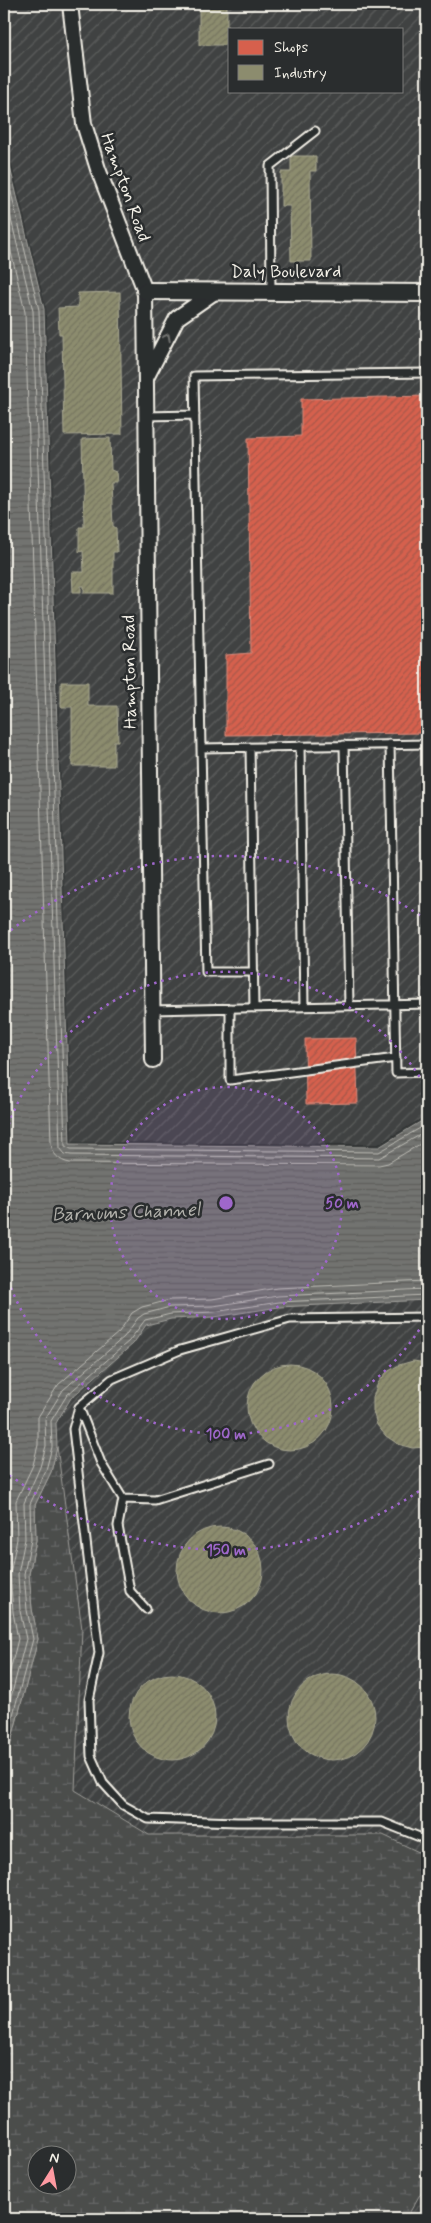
<svg xmlns="http://www.w3.org/2000/svg" width="431" height="2223" font-family="Mynerve,sans-serif">
<defs>
<pattern id="industrial-furrows" width="10" height="10" patternUnits="userSpaceOnUse" patternTransform="scale(1.25)"><rect width="10" height="10" fill="#404242"/><path d="M-1 1l2-2M0 10L10 0M9 11l2-2" fill="none" stroke="#5c5e5d"/></pattern>
<pattern id="wetland-marsh" width="20" height="14" patternUnits="userSpaceOnUse" patternTransform="scale(1.25)"><rect width="20" height="14" fill="#4b4d4c"/><path d="M1 5h8M5 5V1M11 12h8M15 12V8" fill="none" stroke="#666766"/></pattern>
<pattern id="water-rules" width="6" height="5" patternUnits="userSpaceOnUse" patternTransform="scale(1.25)"><rect width="6" height="5" fill="#727370"/><path d="M0 2.5h6" fill="none" stroke="#5e5e5b"/></pattern>
<pattern id="shops-hatch" width="6" height="6" patternUnits="userSpaceOnUse" patternTransform="scale(1.25)"><rect width="6" height="6" fill="#d6604d"/><path d="M-1 1l2-2M0 6l6-6M5 7l2-2" fill="none" stroke="#a5584b"/></pattern>
<pattern id="industry-hatch" width="6" height="6" patternUnits="userSpaceOnUse" patternTransform="scale(1.25)"><rect width="6" height="6" fill="#8c8c6e"/><path d="M-1 1l2-2M0 6l6-6M5 7l2-2" fill="none" stroke="#757460"/></pattern>
</defs>
<rect width="100%" height="100%" fill="#323535"/>
<filter id="ink" filterUnits="userSpaceOnUse"><feTurbulence type="fractalNoise" baseFrequency=".02" numOctaves="2"/><feDisplacementMap in="SourceGraphic" scale="10" xChannelSelector="R" yChannelSelector="G"/><feConvolveMatrix kernelMatrix="1 2 1 2 8 2 1 2 1" color-interpolation-filters="sRGB"/></filter>
<g filter="url(#ink)">
<path fill="url(#industrial-furrows)" fill-rule="evenodd" d="M4 4H427V1118L424 1117 378 1144 72 1142 46 309 4 132ZM230 29H402V91H230Z
M427 1300V1856L383 1835H149L75 1790 82 1629 57 1447 56 1423 71 1399 133 1344 146 1325 171 1319 214 1317 279 1307Z
M427 2182V2219H406L426 2183Z"/>
<path fill="url(#wetland-marsh)" stroke="#a09f9a" fill-rule="evenodd" d="M57 1447 82 1629 75 1790 149 1835H383L427 1856V2182L406 2219H4V1814L10 1809 4 1800V1769L38 1639 32 1609 29 1574 36 1540 35 1505 51 1472ZM38 2156H68V2186H38Z"/>
<path fill="url(#water-rules)" stroke="#a6a5a0" d="M4 142 44 309 70 1144 379 1147 425 1119 427 1120V1300L279 1307 214 1317 171 1319 146 1325 133 1344 71 1398 56 1423 57 1447 51 1472 35 1505 36 1540 29 1574 32 1609 38 1639 4 1769Z"/>
<path fill="url(#shops-hatch)" stroke="#df8c7c" d="M427 396V733L226 735V655L251 653 248 438 301 436V399Z
M356 1038 358 1103 306 1104 305 1039Z"/>
<path fill="url(#industry-hatch)" stroke="#abaa93" d="M199 4H227V45H199Z
M291 156H316V171H310L311 261H291L290 206H281V172H291Z
M120 292 122 434 64 435 62 334H59L58 308 78 307V293Z
M110 438 111 470 116 472 117 483H111L113 526 116 528 117 552H113V593H84V586H81V592H73L72 572H84L83 551 79 552V527H84L82 439Z
M61 682H88V706H117L118 741H114V766H72V707H61Z
M413 1361 427 1363 426 1447 412 1448 398 1444 386 1436 377 1425 373 1411V1397L378 1383 387 1372 399 1365Z
M247 1407a43 43 0 1 1 86 0a43 43 0 1 1-86 0Z
M177 1570a43 43 0 1 1 86 0a43 43 0 1 1-86 0Z
M129 1717a43 43 0 1 1 86 0a43 43 0 1 1-86 0Z
M289 1717a43 43 0 1 1 86 0a43 43 0 1 1-86 0Z"/>
<g fill="none" stroke-linecap="round" stroke-linejoin="round">
<path stroke="#c0bfb8" stroke-width="1" d="M4 163 39 310 65 1146 71 1149 379 1152 427 1124
M4 190 33 311 60 1148 65 1154 71 1155 379 1158 427 1131
M4 222 25 312 51 1143C52 1154 59 1161 70 1163L379 1165 388 1163 427 1140
M4 1695 18 1639 13 1612 10 1574 17 1539 16 1501 33 1465 38 1445V1417L58 1385 119 1332 132 1313 142 1307 170 1300 212 1299 277 1288 427 1281
M4 1724 26 1639 20 1611 18 1574 25 1539 24 1503 40 1467 46 1446 45 1419 63 1390 124 1337 138 1318 144 1314 170 1307 213 1306 278 1296 427 1289
M4 1749 33 1639 27 1610 24 1574 31 1540 30 1504 46 1470 52 1447 51 1421 67 1395 129 1341 145 1320 171 1314 214 1312 279 1302 427 1295"/>
<defs>
<path id="service" d="M271 291 270 166 315 131
M427 373 194 376 201 748 427 744
M145 416 195 415
M390 744 396 1073 427 1072
M344 745 349 1005
M300 746 304 1006
M250 747 254 1008
M201 748 206 972H254
M230 1008V1080L396 1058
M152 1010 427 1004
M427 1317 290 1319 180 1350 112 1379 79 1407 73 1429 99 1653 89 1700 91 1756 103 1783 123 1805 148 1819 237 1822H382L427 1840
M79 1407 101 1463 123 1499 155 1500 269 1464
M123 1499 118 1526 130 1591 146 1609"/>
<path id="minor" d="M70 4 84 124 98 169 145 291 153 1060
M146 378 177 318 216 291"/>
<path id="tertiary" d="M145 291 427 293"/>
</defs>
<use href="#service" stroke="#f4f1e8" stroke-width="11"/>
<use href="#minor" stroke="#f4f1e8" stroke-width="18"/>
<use href="#tertiary" stroke="#f4f1e8" stroke-width="20"/>
<use href="#service" stroke="#2a2d2e" stroke-width="7"/>
<use href="#minor" stroke="#2a2d2e" stroke-width="14"/>
<use href="#tertiary" stroke="#2a2d2e" stroke-width="16"/>
</g>
<defs><path id="oneway-chevron" d="M-2-3.5L2.5 0L-2 3.5" fill="none" stroke-width="1.6" stroke-linecap="round" stroke-linejoin="round" transform="scale(1.25)"/></defs>
<use stroke="#71726f" href="#oneway-chevron" transform="translate(167 337) rotate(-63)"/>
</g>
<circle cx="226" cy="1203" r="116" fill="#9f67cb" fill-opacity=".12"/>
<g fill="none" stroke="#9f67cb" stroke-width="2.5" stroke-dasharray="2.5 5">
<circle cx="226" cy="1203" r="116"/>
<path d="M427 1317A231 231 0 0 1 4 1267M4 1139A231 231 0 0 1 427 1089"/>
<path d="M425 1487A347 347 0 0 1 5 1471M5 935A347 347 0 0 1 425 919"/>
</g>
<g text-anchor="middle" stroke-width="5" stroke-linejoin="round" paint-order="stroke">
<g font-size="18" fill="#f4f1e8" stroke="#2a2d2e">
<text transform="translate(126 187) rotate(70)" y="6">Hampton Road</text>
<text x="286" y="277">Daly Boulevard</text>
<text transform="translate(129 672) rotate(-91)" y="6">Hampton Road</text>
</g>
<g font-size="19" font-style="italic" fill="#b3b2ac" stroke="#2a2d2e">
<text transform="translate(126 1211) rotate(-2)" y="7">Barnums Channel</text>
</g>
</g>
<circle cx="226" cy="1203" r="8" fill="#9f67cb" stroke="#2a2d2e" stroke-width="2.5"/>
<g font-size="15" text-anchor="middle" font-weight="bold" fill="#9f67cb" stroke="#2a2d2e" stroke-width="5" stroke-linejoin="round" paint-order="stroke">
<text x="342" y="1208">50 m</text>
<text x="226" y="1439">100 m</text>
<text x="226" y="1555">150 m</text>
</g>
<rect width="431" height="2223" fill="none" stroke="#2a2d2e" stroke-width="20"/>
<rect x="10" y="10" width="411" height="2203" fill="none" stroke="#f4f1e8" stroke-width="2" filter="url(#ink)"/>
<rect x="228" y="28" width="175" height="65" fill="#2a2d2e" stroke="#7b7b78"/>
<rect x="238" y="40" width="25" height="15" fill="#d6604d" stroke="#7b7b78"/>
<text x="274" y="52" font-size="15" fill="#f4f1e8">Shops</text>
<rect x="238" y="65" width="25" height="15" fill="#8c8c6e" stroke="#7b7b78"/>
<text x="274" y="78" font-size="15" fill="#f4f1e8">Industry</text>
<g transform="translate(52 2170) rotate(11)"><circle r="24" fill="#2a2d2e" stroke="#7b7b78"/>
<path d="M0-4L9 19L0 12L-9 19Z" fill="#ff9aa2"/>
<text y="-8" font-size="14" font-weight="bold" text-anchor="middle" fill="#f4f1e8">N</text>
</g>
</svg>
